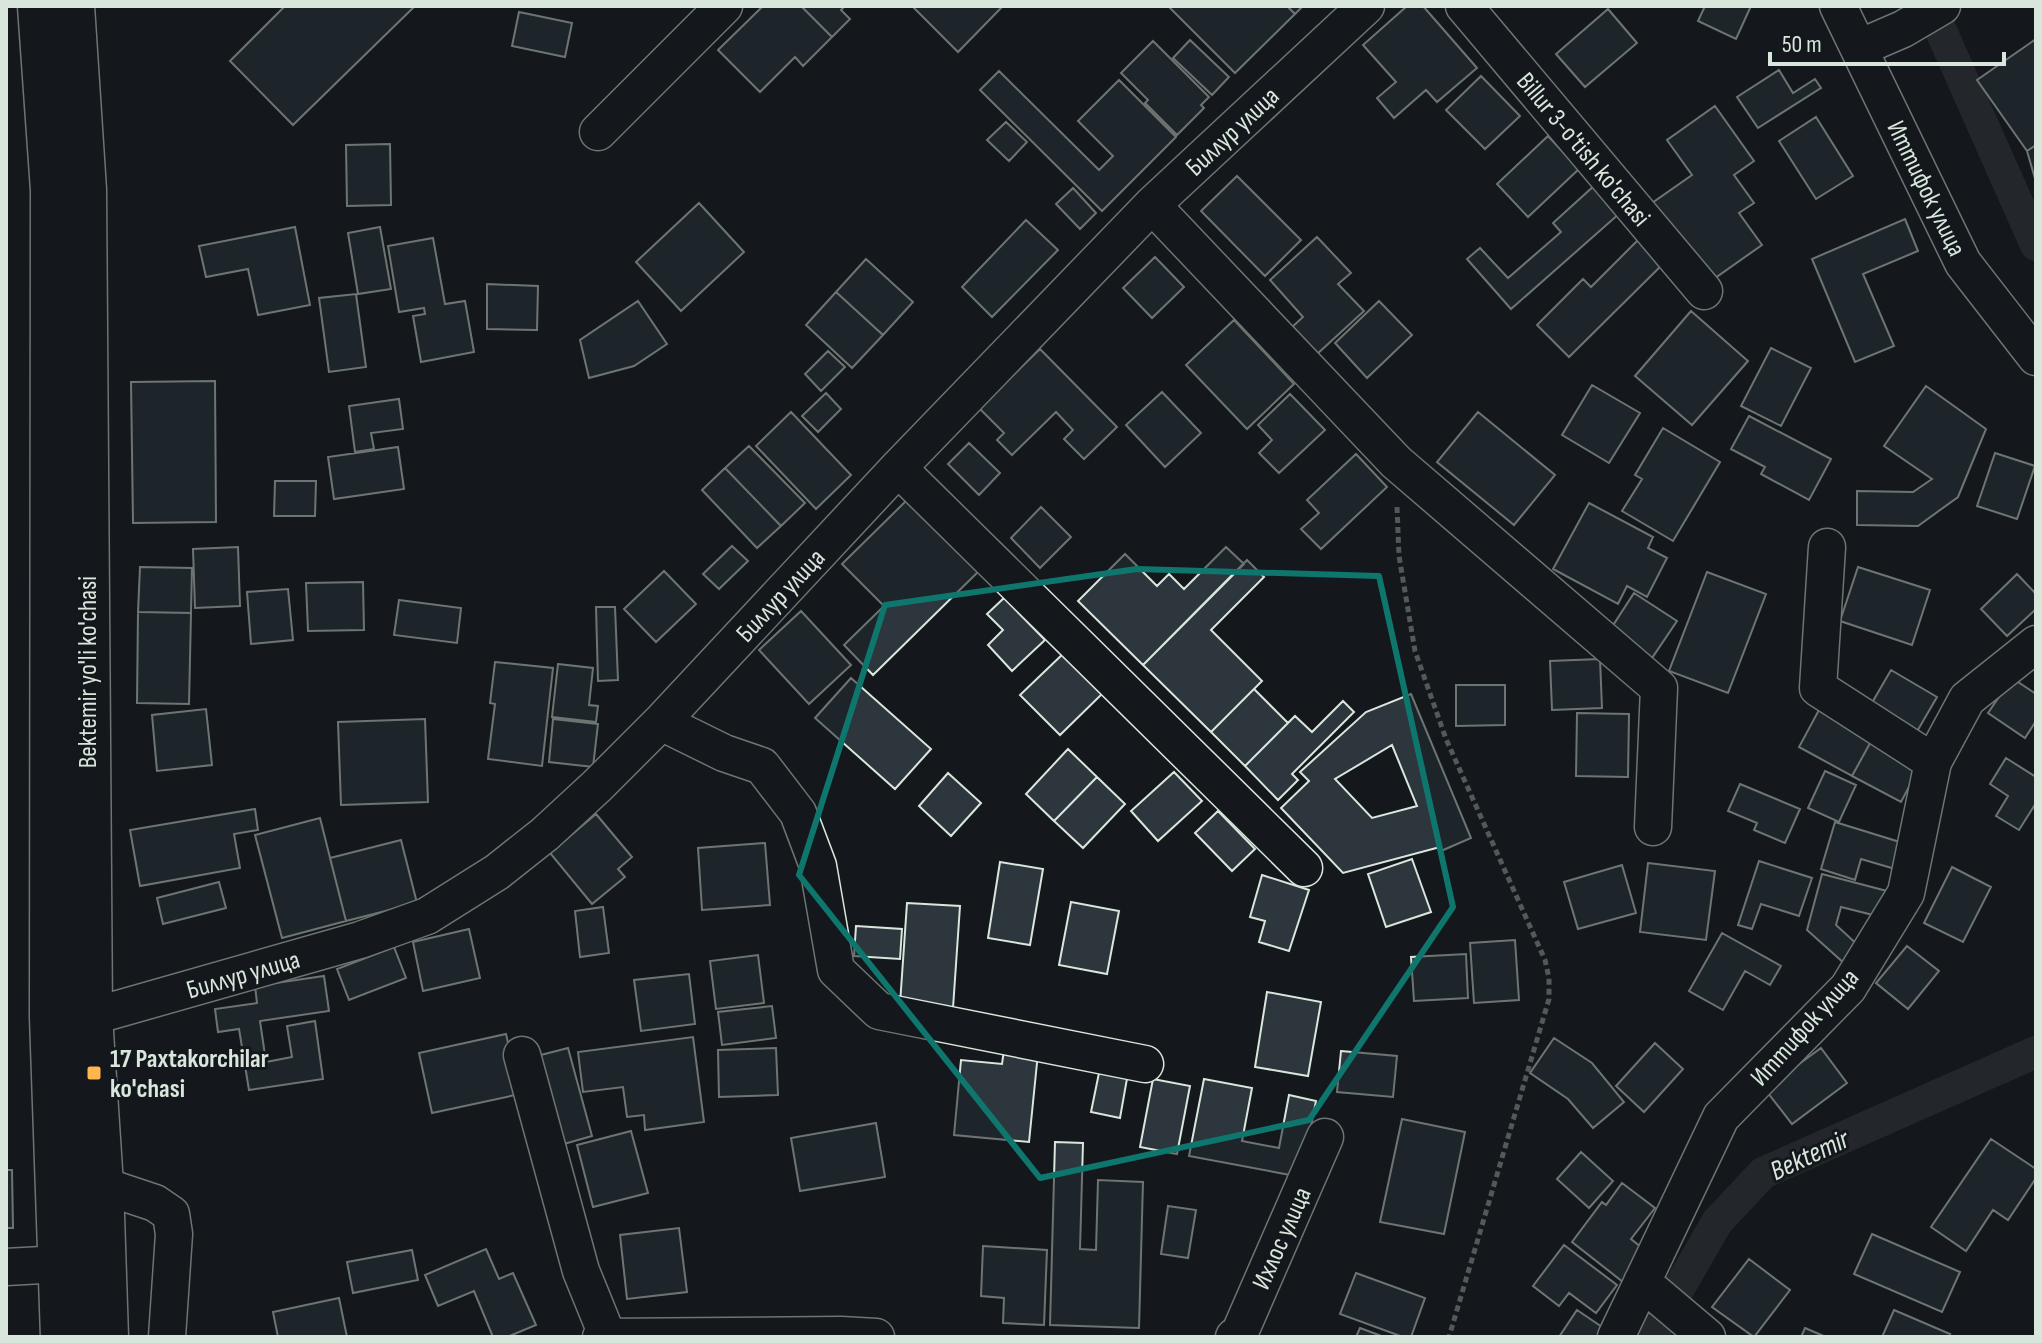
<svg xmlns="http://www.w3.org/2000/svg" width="2042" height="1343" font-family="'Sofia Sans Condensed',sans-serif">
<rect width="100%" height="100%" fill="#14181c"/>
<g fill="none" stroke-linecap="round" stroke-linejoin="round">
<path stroke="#363b3e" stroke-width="32" d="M1930 6 2036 245
M1651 1337 1717 1222 1763 1173 2036 1052"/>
</g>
<path fill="#2c363c" stroke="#d8e6dc" stroke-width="2" fill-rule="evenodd" d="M285 6H415L293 125 230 61Z
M763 6H801L832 37 803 66 795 57 760 92 718 50Z
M801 6H845L841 10 850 19 832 37Z
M912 6H1003L958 52Z
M1168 6H1287L1295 14 1235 73Z
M1287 6H1303L1295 14Z
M1407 6H1423L1477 68 1437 102 1426 90 1394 118 1377 98 1396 82 1363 45Z
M1705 6H1751L1736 39 1698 21Z
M1608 9 1637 43 1585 87 1556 54Z
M519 12 572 23 565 57 512 46Z
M2036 39V145L2027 151 1977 80Z
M1190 40 1229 77 1212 95 1173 58Z
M1153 41 1209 97 1201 105 1204 108 1177 135 1145 103 1148 100 1121 73Z
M1779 70 1793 93 1815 79 1821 88 1758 128 1737 97Z
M999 71 1099 170 1113 156 1078 121 1119 80 1176 137 1102 211 980 90Z
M1481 76 1520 116 1485 149 1446 110Z
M1715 106 1754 161 1734 175 1754 203 1739 213 1762 245 1708 283 1652 203 1692 175 1667 140Z
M1816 117 1853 176 1816 199 1779 141Z
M1006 122 1027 142 1009 161 987 140Z
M1548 136 1579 169 1528 217 1497 184Z
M390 144 391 205 347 206 346 145Z
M2036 145V182L2027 151Z
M1237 176 1301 240 1265 276 1201 211Z
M1595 185 1620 213 1511 309 1467 259 1480 248 1508 278 1561 232 1553 223Z
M1073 188 1096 213 1080 229 1056 204Z
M699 203 744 252 681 311 636 262Z
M1905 219 1918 251 1863 274 1894 346 1855 362 1812 259Z
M1026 220 1058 250 992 317 962 287Z
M295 227 310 305 258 315 248 269 206 277 199 246Z
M380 227 391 289 358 294 348 233Z
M1644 234 1669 258 1569 357 1537 325 1583 279 1591 287Z
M1317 237 1351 273 1338 284 1364 311 1316 355 1291 328 1303 317 1270 280Z
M433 238 445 304 465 301 474 352 421 362 413 316 425 314 424 308 399 312 388 246Z
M1155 257 1184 287 1152 318 1123 288Z
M866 259 913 302 883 335 836 292Z
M487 284 538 286 537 330 487 329Z
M836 292 883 335 852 368 806 325Z
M356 294 366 367 329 372 319 298Z
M638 301 667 344 634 366 589 378 580 340Z
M1379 301 1412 335 1367 378 1335 343Z
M1691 311 1748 361 1692 425 1635 376Z
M1234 320 1294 384 1247 429 1186 365Z
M1771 348 1811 368 1781 426 1741 406Z
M1040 349 1117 427 1084 459 1064 439 1073 430 1056 412 1012 455 997 440 1004 433 979 408Z
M828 351 845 367 821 391 805 374Z
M215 381 216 522 133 523 131 382Z
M1592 385 1640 413 1609 463 1562 435Z
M1926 386 1986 429 1958 497 1918 526 1857 525V491L1913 492 1932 479 1884 446Z
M1162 392 1201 433 1165 467 1126 425Z
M826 393 841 409 818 432 802 416Z
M1290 394 1325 430 1279 473 1259 453 1272 440 1258 425Z
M399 399 403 429 371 433 374 449 355 452 349 406Z
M791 412 851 475 816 509 756 446Z
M1478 412 1555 475 1514 525 1437 462Z
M1749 416 1831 459 1809 500 1761 474 1765 467 1731 449Z
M1663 428 1720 462 1673 541 1622 511 1642 479 1635 475Z
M969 443 1000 473 979 495 948 464Z
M749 446 805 503 781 526 725 468Z
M398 447 404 489 334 499 328 457Z
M1995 453 2035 466 2017 519 1977 506Z
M1356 454 1387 487 1321 549 1301 529 1319 513 1307 500Z
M725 468 781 526 757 548 702 490Z
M275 481H316L315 516H274Z
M910 497 981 569 873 675 844 645 884 606 842 564Z
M1589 503 1653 537 1648 548 1667 558 1647 597 1627 586 1618 604 1553 569Z
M1041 507 1071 537 1040 568 1011 538Z
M732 546 748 561 719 589 703 574Z
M238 547 240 606 195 608 193 549Z
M1226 547 1244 564 1143 665 1078 601 1125 554 1157 586 1169 574 1184 589Z
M1247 560 1264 577 1211 630 1262 681 1211 732 1143 665Z
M140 567 192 568 191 613 138 612Z
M1858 567 1930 590 1912 645 1840 621Z
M664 571 696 604 656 642 624 609Z
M1707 572 1766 594 1728 693 1669 671Z
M2017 574 2036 594V609L2007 636 1981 609Z
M363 582 364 630 308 631 306 583Z
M288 589 293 640 251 644 247 592Z
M1634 593 1677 621 1652 658 1610 630Z
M1004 598 1045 640 1012 671 988 645 1003 630 987 614Z
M399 600 461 608 457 643 394 635Z
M596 607H615L618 680 598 681Z
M801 611 851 665 809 704 759 650Z
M138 612 191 613 189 704 137 703Z
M1066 651 1105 691 1060 735 1020 695Z
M1600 659 1602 708 1552 710 1550 661Z
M495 662 553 668 542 766 488 759 495 704 490 703Z
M558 664 593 668 589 705 598 706 596 722 552 717Z
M1891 670 1937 697 1915 735 1869 708Z
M851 678 931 749 895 789 815 718Z
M2012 678 2036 694V721L2025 738 1988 713Z
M1456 685H1505V725L1456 726Z
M1254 689 1288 723 1245 766 1211 732Z
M1411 694 1471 838 1441 851 1440 847 1343 873 1281 808 1309 781 1300 772 1366 712ZM1392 745 1417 806 1372 818 1335 779Z
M1343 701 1354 712 1292 774 1298 780 1278 800 1245 766 1295 716 1312 732Z
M1820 708 1874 736 1852 776 1799 747Z
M206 709 212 765 157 771 152 715Z
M1577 713 1629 714 1628 777 1576 776Z
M425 719 428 802 341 805 338 722Z
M553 719 598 724 593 767 549 762Z
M1874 736 1922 762 1901 802 1852 776Z
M1068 749 1097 777 1054 821 1026 794Z
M2006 758 2036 777V803L2019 830 1996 816 2008 796 1990 784Z
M1825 771 1856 785 1839 822 1808 808Z
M1174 772 1202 801 1158 841 1131 811Z
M948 773 981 803 951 836 919 806Z
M1097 777 1125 804 1083 848 1054 821Z
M1740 784 1800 809 1785 843 1754 830 1757 823 1728 811Z
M255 809 258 830 234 834 240 868 140 886 130 830Z
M1218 811 1255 849 1232 871 1195 833Z
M596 814 632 857 618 869 625 877 592 904 550 853Z
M320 818 346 921 282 938 255 835Z
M1835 822 1903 843 1895 869 1861 859 1855 880 1821 869Z
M401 840 417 903 346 921 330 858Z
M765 843 770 905 702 910 698 848Z
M1412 859 1431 912 1386 927 1368 874Z
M1759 861 1812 878 1799 916 1761 904 1752 929 1738 925Z
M1000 862 1043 869 1030 945 988 938Z
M1648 863 1715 871 1706 940 1640 932Z
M1622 865 1636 913 1578 929 1564 882Z
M1952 867 1991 887 1963 942 1924 923Z
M1822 874 1887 891 1881 917 1841 907 1836 925 1860 947 1845 964 1807 930Z
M1262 875 1309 890 1289 951 1259 942 1265 921 1250 917Z
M219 882 226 908 163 924 157 898Z
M1071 902 1119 911 1107 974 1059 965Z
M907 903 960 906 953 1008 900 1004Z
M603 907 609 953 580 957 575 911Z
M856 926 902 929 900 959 854 956Z
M469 929 480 978 423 991 413 942Z
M1722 933 1781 966 1770 985 1745 971 1723 1010 1689 991Z
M1515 940 1519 1000 1474 1003 1470 943Z
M1907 946 1939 971 1908 1009 1876 983Z
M394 947 406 978 349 1000 337 969Z
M1466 954 1468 998 1414 1001 1411 957Z
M758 955 764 1003 716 1009 710 961Z
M689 974 695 1024 641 1031 634 980Z
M324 976 329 1011 260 1021 266 1062 292 1057 287 1026 315 1021 323 1079 249 1090 239 1029 218 1032 215 1009 257 1003 255 986Z
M1267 992 1321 1002 1308 1076 1255 1067Z
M772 1006 776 1038 722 1045 718 1012Z
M506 1034 520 1094 432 1113 419 1053Z
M693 1037 704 1122 645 1130 644 1115 627 1117 623 1087 583 1092 578 1052Z
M1554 1038 1592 1063 1624 1102 1593 1128 1568 1099 1530 1073Z
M1655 1043 1683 1069 1644 1112 1616 1086Z
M568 1048 592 1136 557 1146 533 1057Z
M776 1048 778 1095 719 1097 718 1050Z
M1821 1048 1847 1083 1792 1124 1761 1084 1791 1070Z
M1004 1050 1038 1053 1029 1142 954 1135 961 1060 1002 1064Z
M1341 1051 1397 1056 1393 1097 1337 1092Z
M1100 1068 1128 1073 1120 1118 1091 1112Z
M1153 1079 1190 1086 1177 1154 1140 1147Z
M1204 1079 1252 1088 1242 1141 1279 1148 1289 1095 1316 1101 1301 1177 1189 1156Z
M1402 1119 1465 1132 1444 1234 1380 1222Z
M876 1123 885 1177 800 1191 791 1138Z
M631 1131 648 1193 593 1207 577 1145Z
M1991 1139 2036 1169V1178L2008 1220 1993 1210 1966 1251 1931 1227Z
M1055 1142 1083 1143 1080 1249 1096 1250 1098 1180 1143 1182 1139 1328 1050 1325Z
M1581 1152 1613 1181 1589 1208 1557 1179Z
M6 1170H12L13 1228H6Z
M1622 1183 1655 1208 1631 1239 1646 1251 1623 1282 1572 1242 1602 1202 1606 1205Z
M1168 1206 1196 1210 1188 1258 1161 1254Z
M679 1228 687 1292 627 1299 620 1235Z
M1872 1234 1960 1272 1942 1312 1854 1274Z
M1564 1245 1617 1285 1596 1313 1569 1293 1559 1306 1533 1286Z
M983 1246 1047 1250 1044 1325 1003 1323 1004 1298 981 1296Z
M486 1249 499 1279 513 1273 536 1325 507 1337H493L474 1291 438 1306 425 1275Z
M412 1250 418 1280 353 1293 347 1262Z
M1749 1259 1790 1290 1754 1337 1712 1307Z
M1356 1273 1425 1298 1411 1337H1403L1340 1314Z
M339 1298 347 1337H278L273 1312Z
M1577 1310 1605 1329 1600 1337H1559Z
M1894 1310 1950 1334 1948 1337H1882Z
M1360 1328 1384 1337H1356Z
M1805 1328 1826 1337H1801Z"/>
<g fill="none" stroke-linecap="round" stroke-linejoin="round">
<defs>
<path id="minor" d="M1464 6 1704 291
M1838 6 1963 263 2036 357
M1859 48 1903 29 1942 6
M598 132 724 6
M1152 205 1396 462 1659 688 1653 827
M898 468 1304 868
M1827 547 1818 688 1933 762
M661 722 724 753 762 766 798 813 818 866 836 970 879 1011 1145 1064
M90 1017 360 940 427 916 497 872 545 834 597 786 661 722 898 468 1152 205 1366 6
M522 1055 581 1271 607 1335
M101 1185 155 1203 171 1214 174 1234 167 1337
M6 1267 61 1264
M1642 1282 1707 1337
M601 1337 841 1335 876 1337
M1234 1337 1240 1332 1325 1137
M1616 1337 1721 1117 1848 988 1906 893 1933 762 1967 699 2036 644"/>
<path id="highway" d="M40 6 53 190 52 1017 63 1337
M72 6 84 190 90 1017 101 1185 106 1337"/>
</defs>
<use href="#minor" stroke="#d8e6dc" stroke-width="39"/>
<use href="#highway" stroke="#d8e6dc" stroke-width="47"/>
<path stroke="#9da8a2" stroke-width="5" stroke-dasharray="6 4" stroke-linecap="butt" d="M1397 507 1399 556 1415 651 1446 739 1545 960 1549 978V999L1449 1337"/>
<use href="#minor" stroke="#14181c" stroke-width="36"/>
<use href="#highway" stroke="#14181c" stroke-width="44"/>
</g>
<path d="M0 0H2042V1343H0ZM1137 569 1379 576 1453 907 1309 1120 1040 1178 799 875 885 605Z" fill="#14181c" fill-opacity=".55" fill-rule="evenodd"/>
<path fill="none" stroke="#0f766e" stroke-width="6" stroke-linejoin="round" d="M1137 569 1379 576 1453 907 1309 1120 1040 1178 799 875 885 605Z"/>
<rect fill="#ffb74d" stroke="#14181c" stroke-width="3" x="86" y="1065" width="16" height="16" rx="4"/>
<g text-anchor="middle" stroke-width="6" stroke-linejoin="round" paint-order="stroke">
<g font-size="26" fill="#d8e6dc" stroke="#14181c">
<text transform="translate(1232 131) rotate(-43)" y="9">Биллур улица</text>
<text transform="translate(1584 149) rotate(50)" y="9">Billur 3-o'tish ko'chasi</text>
<text transform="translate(1927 188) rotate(64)" y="9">Иттифок улица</text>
<text transform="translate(780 595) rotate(-47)" y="9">Биллур улица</text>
<text transform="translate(87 672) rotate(-90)" y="9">Bektemir yo'li ko'chasi</text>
<text transform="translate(243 974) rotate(-16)" y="9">Биллур улица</text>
<text transform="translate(1804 1027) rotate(-48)" y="9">Иттифок улица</text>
<text transform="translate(1281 1238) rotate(-66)" y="9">Ихлос улица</text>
</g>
<g font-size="26" font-weight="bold" fill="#d8e6dc" stroke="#14181c" text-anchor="start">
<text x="110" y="1067">17 Paxtakorchilar<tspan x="110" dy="30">ko'chasi</tspan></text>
</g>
<g font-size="28" font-style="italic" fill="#d8e6dc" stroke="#14181c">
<text transform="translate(1809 1154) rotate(-25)" y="10">Bektemir</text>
</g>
</g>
<rect width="2042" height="1343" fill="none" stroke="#d8e6dc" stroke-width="16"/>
<path d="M1770 52v12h234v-12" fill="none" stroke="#d8e6dc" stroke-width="4"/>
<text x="1782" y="52" font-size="24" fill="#d8e6dc" stroke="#14181c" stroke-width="6" paint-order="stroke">50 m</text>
</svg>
